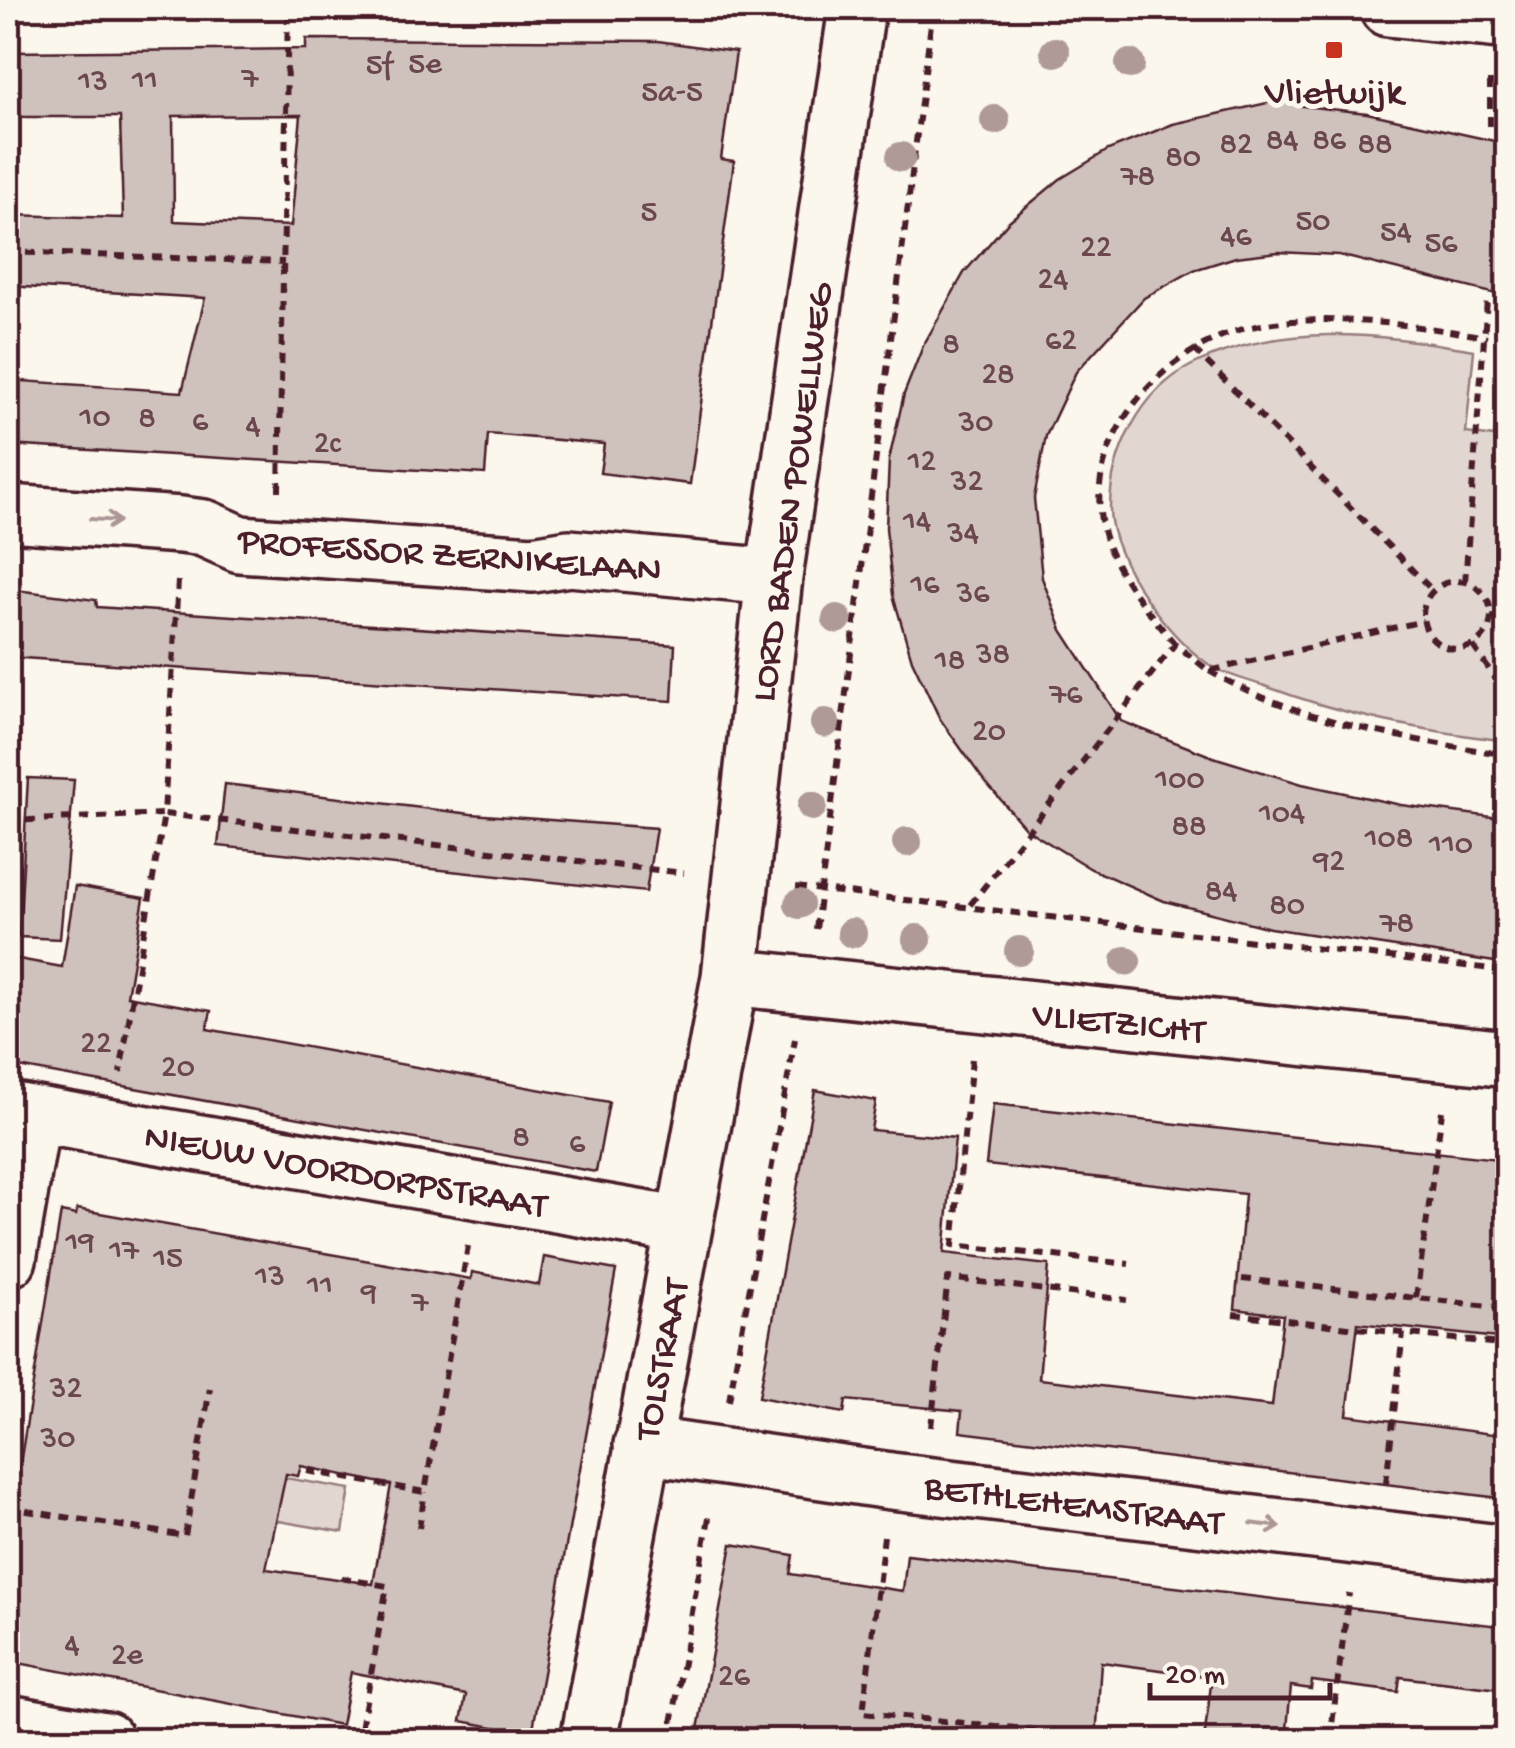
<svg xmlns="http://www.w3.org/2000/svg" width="1515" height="1748" font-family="'Gochi Hand',sans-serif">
<rect width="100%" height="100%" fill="#fbf7ec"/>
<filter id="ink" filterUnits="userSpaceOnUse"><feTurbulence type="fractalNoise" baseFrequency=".01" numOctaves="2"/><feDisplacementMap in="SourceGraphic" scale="20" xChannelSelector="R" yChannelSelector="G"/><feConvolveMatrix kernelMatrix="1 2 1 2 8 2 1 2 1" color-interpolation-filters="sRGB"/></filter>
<g filter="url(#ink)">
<path fill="#e2d7d0" stroke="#967b7e" stroke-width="2.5" d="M1507 321V741C1423 731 1345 716 1265 686 1249 681 1230 676 1215 668 1171 643 1110 560 1110 509 1110 452 1141 391 1192 365 1281 321 1380 334 1474 350L1466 433 1494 437Z
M250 1472 350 1489 343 1532 243 1515Z"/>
<path fill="#cfc2bc" stroke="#4a1f2b" stroke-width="2.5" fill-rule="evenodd" d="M306 39 658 41 736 52 721 159 734 161 690 484 600 473 604 444 488 434 485 474 8 445V380L182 392 205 298 8 286V215L123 218 120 117H8V52L306 49ZM301 115 291 226 174 221 173 116Z
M1303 95 1302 106 1367 113 1508 144V297L1339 255 1278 252 1236 257 1194 270 1144 298 1076 372 1046 436 1034 498 1042 578 1062 630 1121 721 1213 757 1302 784 1401 805 1508 819V964L1270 928 1164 901 1091 869 1026 829 982 778 940 719 912 660 893 595 886 528 889 460 904 394 923 346 964 273 1008 222 1060 179 1108 150 1173 124Z
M8 589 96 600 97 607 675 645 672 701 8 657Z
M28 778 74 780 60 939 19 937Z
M225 784 471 814 656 828 646 892 218 846Z
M75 886 144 898 127 996 211 1011 207 1029 609 1102 596 1172 8 1065V957L62 967Z
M815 1090 876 1101 871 1130 955 1138 944 1253 1049 1265 1039 1379 1272 1406 1283 1315 1235 1309 1245 1194 986 1165 993 1104 1508 1160V1339L1358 1323 1347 1415 1508 1436V1499L960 1432 962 1411 846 1400 844 1413 759 1397Z
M77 1209 471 1279 472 1272 539 1285 544 1257 616 1270 532 1734 461 1721 466 1695 351 1672 341 1725 8 1661V1512L12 1513 61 1212 76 1215ZM301 1466 391 1485 373 1584 266 1569 286 1474 298 1476Z
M732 1544 793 1555 790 1574 903 1591 907 1555 1508 1627V1690L1400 1677 1398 1692 1312 1681 1311 1689 1291 1686 1286 1740H1204L1212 1677 1101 1662 1096 1740H696Z"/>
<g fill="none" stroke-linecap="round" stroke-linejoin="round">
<defs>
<path id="minor" d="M1388 8 1508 21
M8 513 181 525 204 528 240 544 533 564 569 558 774 577
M730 977 1508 1059
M8 1110 684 1226
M8 1259 33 1115
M642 1445 891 1481 1508 1554
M8 1723 105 1740
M589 1740 730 977 774 577 857 8"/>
</defs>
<use href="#minor" stroke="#4a1f2b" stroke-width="62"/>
<path stroke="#4a1f2b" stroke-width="6" stroke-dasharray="10 8" stroke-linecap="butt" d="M1490 126V79
M8 252 284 262
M1194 349 1433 591
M279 491 288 8
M178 581 164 814 684 873
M1423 615a34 34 0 1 1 68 0a34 34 0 1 1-68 0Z
M1465 582 1487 300
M1491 617 1508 619
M1175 644C1150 614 1121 581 1107 543 1074 452 1153 357 1236 331 1308 309 1414 325 1487 337
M1473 646 1508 697
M1209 671C1300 723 1406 739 1508 755
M8 821 164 814 120 1073
M796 887 1508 971
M970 905 1175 644 1209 671 1423 621
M816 929 933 8
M972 1059 953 1245 1129 1264
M1242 1279 1508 1308
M1416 1298 1442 1111
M1233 1314 1508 1345
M729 1401 795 1039
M931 1427 948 1278 1127 1300
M307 1471 425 1492 468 1246
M1386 1483 1403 1333
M8 1508 185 1536 210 1388
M419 1528 425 1492
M884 1536 863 1713 1037 1730
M341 1578 387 1586 359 1740
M669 1740 710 1512
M1330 1740 1349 1593"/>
<use href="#minor" stroke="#fbf7ec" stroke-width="55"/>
</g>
<g fill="#af9a98">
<circle cx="1055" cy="52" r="15"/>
<circle cx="1130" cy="64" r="15"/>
<circle cx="995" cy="120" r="15"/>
<circle cx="901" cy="157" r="15"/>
<circle cx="837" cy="619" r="15"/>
<circle cx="825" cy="723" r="15"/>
<circle cx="812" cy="806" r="15"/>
<circle cx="907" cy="842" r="15"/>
<circle cx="799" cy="904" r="15"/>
<circle cx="852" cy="933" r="15"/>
<circle cx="917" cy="939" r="15"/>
<circle cx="1019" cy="951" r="15"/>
<circle cx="1126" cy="961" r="15"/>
</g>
<defs><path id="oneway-shaft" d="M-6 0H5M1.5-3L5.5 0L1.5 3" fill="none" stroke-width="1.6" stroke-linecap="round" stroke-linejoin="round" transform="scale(2.5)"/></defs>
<g stroke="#ab9695">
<use href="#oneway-shaft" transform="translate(105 520) rotate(4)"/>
<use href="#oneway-shaft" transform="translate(1266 1525) rotate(7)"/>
</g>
</g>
<rect fill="#c8321e" stroke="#fbf7ec" stroke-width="4" x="1324" y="40" width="20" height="20" rx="5"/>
<g text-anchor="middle" stroke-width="10" stroke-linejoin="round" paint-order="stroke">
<g font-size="32" fill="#6b484f">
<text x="425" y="72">5e</text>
<text x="379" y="73">5f</text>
<text x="250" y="86">7</text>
<text x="145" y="88">11</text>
<text x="93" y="89">13</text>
<text x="672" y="100">5a-5</text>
<text x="1282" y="148">84</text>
<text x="1329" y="148">86</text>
<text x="1236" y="152">82</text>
<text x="1375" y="152">88</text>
<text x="1183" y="165">80</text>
<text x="1138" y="184">78</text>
<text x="649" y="220">5</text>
<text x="1313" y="229">50</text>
<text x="1396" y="240">54</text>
<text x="1236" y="244">46</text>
<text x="1441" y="251">56</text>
<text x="1096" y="255">22</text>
<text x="1053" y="287">24</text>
<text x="1061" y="348">62</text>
<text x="951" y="352">8</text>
<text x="998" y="382">28</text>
<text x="95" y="425">10</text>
<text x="147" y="426">8</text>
<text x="200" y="429">6</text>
<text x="976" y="430">30</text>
<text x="253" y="434">4</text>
<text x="327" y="451">2c</text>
<text x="922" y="469">12</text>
<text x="967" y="489">32</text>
<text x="917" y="529">14</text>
<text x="963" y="541">34</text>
<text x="925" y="592">16</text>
<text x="973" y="601">36</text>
<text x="993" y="662">38</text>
<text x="950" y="668">18</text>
<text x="1066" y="702">76</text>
<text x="989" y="739">20</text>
<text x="1180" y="787">100</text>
<text x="1282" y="821">104</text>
<text x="1189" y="834">88</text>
<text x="1389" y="846">108</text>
<text x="1451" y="852">110</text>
<text x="1329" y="869">92</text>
<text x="1221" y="899">84</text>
<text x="1287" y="913">80</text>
<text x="1397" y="931">78</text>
<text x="96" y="1051">22</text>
<text x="178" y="1075">20</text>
<text x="521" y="1145">8</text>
<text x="577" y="1151">6</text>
<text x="80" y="1250">19</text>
<text x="124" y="1258">17</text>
<text x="168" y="1266">15</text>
<text x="270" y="1284">13</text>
<text x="320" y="1293">11</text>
<text x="369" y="1301">9</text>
<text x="420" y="1310">7</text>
<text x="66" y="1396">32</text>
<text x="58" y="1446">30</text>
<text x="72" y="1653">4</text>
<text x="127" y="1663">2e</text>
<text x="734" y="1684">26</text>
</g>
<g font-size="38" fill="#4a1f2b" stroke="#fbf7ec">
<text x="1334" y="102">Vlietwijk</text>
</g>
<g font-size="38" fill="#4a1f2b" stroke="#fbf7ec">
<text transform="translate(789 492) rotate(-82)" y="13">LORD BADEN POWELLWEG</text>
<text transform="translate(450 552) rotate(4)" y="13">PROFESSOR ZERNIKELAAN</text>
<text transform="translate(1119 1020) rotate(6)" y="13">VLIETZICHT</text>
<text transform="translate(346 1168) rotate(10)" y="13">NIEUW VOORDORPSTRAAT</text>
<text transform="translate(659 1359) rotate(-79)" y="13">TOLSTRAAT</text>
<text transform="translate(1074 1502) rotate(7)" y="13">BETHLEHEMSTRAAT</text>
</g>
</g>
<rect width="1515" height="1748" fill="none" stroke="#fbf7ec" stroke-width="40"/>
<rect x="20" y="20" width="1475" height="1708" fill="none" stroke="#4a1f2b" stroke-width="4" filter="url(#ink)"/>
<path d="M1150 1683v15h180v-15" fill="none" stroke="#4a1f2b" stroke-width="5"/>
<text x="1165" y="1683" font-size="30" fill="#4a1f2b" stroke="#fbf7ec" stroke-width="8" paint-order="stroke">20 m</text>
</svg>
